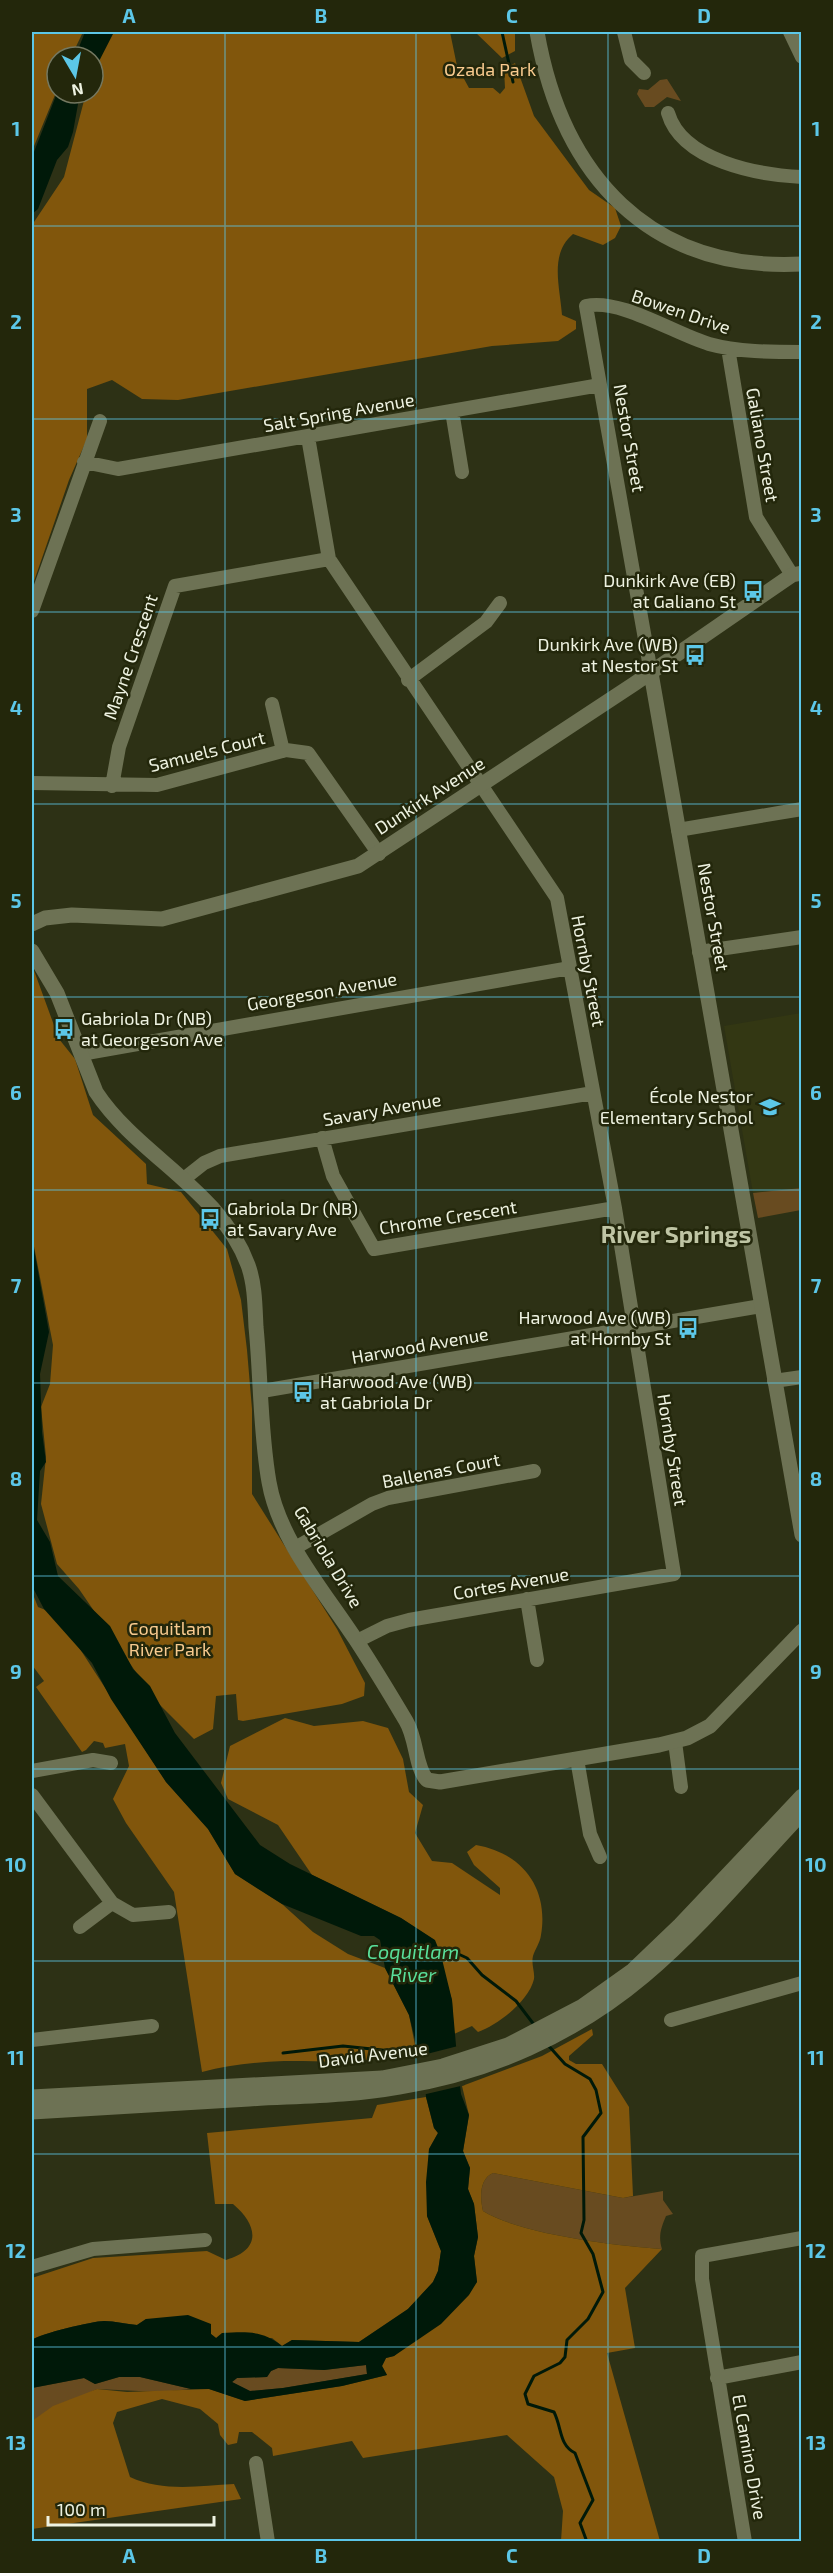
<svg xmlns="http://www.w3.org/2000/svg" width="833" height="2573" font-family="'Exo 2',sans-serif">
<rect width="100%" height="100%" fill="#2d3115"/>
<path fill="#333713" d="M801 1013V1188L753 1193 724 1026Z"/>
<path fill="#684b20" d="M667 79 681 101 667 97 654 107H645L637 94 639 89 648 90 660 80Z
M801 1188V1210L758 1218 753 1193Z
M493 2173 623 2198 663 2191V2200L673 2214 666 2216C661 2228 658 2236 662 2249 617 2246 519 2234 483 2211 480 2198 479 2179 493 2173Z
M366 2365 367 2374 283 2388 250 2391 232 2382 237 2378 267 2377 271 2371 278 2368 324 2370Z
M119 2377H140L191 2389 160 2392 97 2389 32 2421V2388L84 2378 95 2384Z"/>
<path fill="#81560c" d="M32 32H83L71 57H57V90L32 151Z
M107 32H450L457 66 469 88H493L500 94 505 88 504 69 515 63 534 116 589 190 615 208 621 226 615 238 603 245 573 234C549 254 560 287 562 315L576 321V329L558 341 492 346 178 400 142 399 112 380 87 389V439L69 480 32 587V225L64 177 86 93H93V72Z
M475 32H515V51L502 58Z
M32 965 59 1039 75 1059 93 1115 146 1164 147 1184 181 1192 227 1249 241 1300 247 1350 252 1409V1494L337 1629 365 1683 364 1696 342 1704 243 1721 238 1720 236 1694 216 1696 213 1729 194 1739 155 1700 79 1589 57 1564 41 1504 46 1457 41 1407 50 1384 53 1345 32 1236Z
M32 1592 38 1607 58 1615 166 1782 208 1829 235 1874 282 1904 313 1932 348 1954 385 1968 409 2015 415 2045C378 2068 327 2060 284 2061 256 2062 228 2065 202 2072L174 1892 126 1823 113 1799 129 1766 125 1744 105 1748 103 1743 94 1741 86 1750 82 1752 36 1687 44 1681 32 1665Z
M285 1718 314 1726 363 1721 388 1728 403 1759 409 1792 423 1805 415 1833 432 1861 452 1863 500 1895V1888L474 1865 467 1852 476 1845C522 1853 549 1888 541 1935 540 1943 535 1949 533 1956 531 1964 535 1972 534 1979 529 2001 498 2025 478 2032L472 2026 454 2034 452 2000 434 1940 401 1918 312 1875 278 1825 228 1799 221 1783 230 1746Z
M592 2029 593 2035 569 2056V2060L576 2064H602L629 2107 633 2196 623 2198 493 2173C479 2179 480 2198 483 2211 519 2234 617 2246 662 2249L625 2288 635 2348 607 2353 660 2541H561L563 2511 554 2477 507 2435 363 2458 352 2441 273 2456 272 2448 252 2432H239L237 2443 228 2445 220 2435 218 2424 200 2409 162 2399 117 2412 113 2423 130 2477C162 2492 199 2486 234 2484L241 2499 32 2529V2421L53 2406 97 2389 127 2392 209 2389 245 2401 342 2386 387 2375 382 2366 386 2358 394 2356 477 2282 474 2256 478 2237 474 2204 468 2189 470 2168 463 2151 469 2115 462 2086 542 2056Z
M426 2097 434 2128 438 2133 429 2149 427 2216 441 2251 438 2271 433 2282 408 2309 359 2342 292 2340 282 2346 272 2338H216L211 2334 146 2319 137 2325C126 2324 115 2321 104 2321 93 2321 39 2334 32 2340V2278L93 2258 207 2251 226 2260C262 2250 258 2225 233 2204H215L207 2133 372 2118 377 2105Z"/>
<path fill="#001909" fill-rule="evenodd" d="M85 32H114L93 73V57H75Z
M57 93H80L73 132 68 147 57 160 38 209 32 214V157Z
M32 1238 49 1332 40 1374 42 1432 46 1462 40 1471 37 1520 50 1542 58 1576 110 1626 133 1669 150 1686 175 1733 260 1845 290 1864 401 1918 435 1940 441 1955 452 2000 458 2068 461 2094 469 2115 463 2151 470 2168 468 2189 474 2204 478 2237 474 2256 477 2282 469 2295 441 2324 394 2356 386 2358 382 2366 387 2375 342 2386 245 2401 209 2389H191L140 2377H119L95 2384 84 2378 32 2388V2340C39 2334 93 2321 104 2321 115 2321 126 2324 137 2325L146 2319 188 2315 211 2324V2334L216 2338 222 2333C246 2332 263 2330 282 2346L292 2340 359 2342 408 2309 433 2282 438 2271 441 2251 427 2216 426 2182 429 2149 438 2133 434 2128 426 2097 424 2076 409 2015 385 1968 380 1940 374 1936H361L282 1904 235 1874 208 1829 166 1782 111 1699 92 1663 44 1609 32 1586ZM366 2365 367 2374 283 2388 250 2391 232 2382 237 2378 267 2377 271 2371 278 2368 324 2370Z"/>
<path fill="#2d3115" d="M458 2046 465 2085 422 2095 421 2077 415 2057Z"/>
<g fill="none" stroke-linecap="round" stroke-linejoin="round">
<path stroke="#001909" stroke-width="3" d="M502 32 513 82
M437 1953 454 1952 467 1958 482 1975 516 2001 535 2026
M547 2044 565 2064 590 2079 596 2090 601 2113 583 2137 584 2220 581 2233 593 2254 603 2292 588 2319 567 2340 565 2357 560 2363 534 2376 525 2394 528 2404 554 2412C562 2428 559 2445 575 2453L593 2500 580 2523 587 2542
M283 2053 343 2046 391 2051
M403 2053 419 2050"/>
<path stroke="#6d7254" stroke-width="14" d="M624 32 631 60 644 73
M790 32 802 57
M668 113C682 161 758 175 802 177
M728 348 756 517 792 575
M452 411 462 472
M308 437 329 559 557 898 615 1208 674 1574 409 1620 387 1626 357 1641
M84 462 118 469 600 385
M32 611 100 421
M651 673 586 306C620 298 675 334 709 344 738 352 771 352 802 352
M408 680 486 622 500 603
M272 704 283 751
M32 783 157 785 286 750 308 753 379 854
M112 786 119 747 175 586 329 559
M678 830 802 809
M699 952 802 937
M81 1054 570 968
M322 1138 333 1176 374 1249 615 1208
M185 1178 204 1163 220 1156 593 1093
M774 1381 802 1377
M262 1391 761 1306
M295 1548 372 1504 388 1498 534 1471
M527 1599 537 1660
M675 1742 681 1787
M577 1759 590 1834 600 1857
M32 1771 93 1760 111 1763
M32 1795 112 1903 133 1915 169 1912
M80 1927 112 1903
M671 2020 802 1983
M32 2040 152 2026
M32 2267 93 2249 205 2240
M717 2378 802 2362
M256 2463 268 2542
M745 2542 702 2279V2256L802 2238"/>
<path stroke="#6d7254" stroke-width="15" d="M537 32C562 175 649 272 802 264
M651 673 802 1535
M32 924 45 918 72 915 162 919 358 866 634 684 792 575 802 573
M32 951 57 993 96 1092C138 1156 220 1189 248 1265 255 1284 255 1307 256 1327 261 1378 260 1431 269 1482 279 1540 324 1591 356 1640 373 1666 390 1694 406 1721 417 1739 415 1767 427 1780L440 1782 659 1745 687 1738 710 1726 802 1631
M32 2097 382 2078 443 2066 508 2045 581 2007 633 1970 680 1925 802 1796
M32 2112C104 2108 177 2103 249 2099 299 2096 349 2096 399 2087 488 2073 574 2035 644 1976 701 1928 750 1868 802 1813"/>
</g>
<path fill="none" stroke="#5cc7e8" stroke-width="1.5" stroke-opacity="0.55" d="M225 32V2542M416 32V2542M608 32V2542M32 226H802M32 419H802M32 612H802M32 804H802M32 997H802M32 1190H802M32 1383H802M32 1576H802M32 1769H802M32 1961H802M32 2154H802M32 2347H802"/>
<defs>
<symbol id="bus-bare" viewBox="-9 -9 18 18"><path d="M-5-6H5V4H4V6H2V4H-2V6H-4V4H-5ZM-3.5-4V0h7V-4ZM-3.5 1.2v1.5H-2V1.2ZM2 1.2v1.5H3.5V1.2Z" fill="#5cc7e8" stroke="#23270b" stroke-width="2.5" paint-order="stroke"/></symbol>
<symbol id="school-bare" viewBox="-9 -9 18 18"><path d="M0-5L7-2L0 1L-7-2ZM-4 1L0 2.5L4 1V4Q0 6-4 4Z" fill="#5cc7e8" stroke="#23270b" stroke-width="2.5" paint-order="stroke"/></symbol>
</defs>
<g fill-rule="evenodd">
<use href="#bus-bare" x="738" y="576" width="30" height="30"/>
<use href="#bus-bare" x="680" y="640" width="30" height="30"/>
<use href="#bus-bare" x="49" y="1014" width="30" height="30"/>
<use href="#school-bare" x="755" y="1092" width="30" height="30"/>
<use href="#bus-bare" x="195" y="1204" width="30" height="30"/>
<use href="#bus-bare" x="673" y="1313" width="30" height="30"/>
<use href="#bus-bare" x="288" y="1377" width="30" height="30"/>
</g>
<g text-anchor="middle" stroke-width="5" stroke-linejoin="round" paint-order="stroke">
<g font-size="18" fill="#f9cb8f" stroke="#23270b">
<text x="490" y="76">Ozada Park</text>
<text x="170" y="1635">Coquitlam<tspan x="170" dy="21">River Park</tspan></text>
</g>
<g font-size="18" fill="#eef2e1" stroke="#23270b">
<text transform="translate(681 312) rotate(19)" y="6">Bowen Drive</text>
<text transform="translate(339 413) rotate(-10)" y="6">Salt Spring Avenue</text>
<text transform="translate(629 438) rotate(80)" y="6">Nestor Street</text>
<text transform="translate(762 445) rotate(80)" y="6">Galiano Street</text>
<text transform="translate(131 657) rotate(-71)" y="6">Mayne Crescent</text>
<text transform="translate(207 752) rotate(-14)" y="6">Samuels Court</text>
<text transform="translate(430 796) rotate(-33)" y="6">Dunkirk Avenue</text>
<text transform="translate(713 917) rotate(80)" y="6">Nestor Street</text>
<text transform="translate(588 971) rotate(79)" y="6">Hornby Street</text>
<text transform="translate(322 992) rotate(-10)" y="6">Georgeson Avenue</text>
<text transform="translate(382 1110) rotate(-10)" y="6">Savary Avenue</text>
<text transform="translate(448 1218) rotate(-9)" y="6">Chrome Crescent</text>
<text transform="translate(420 1346) rotate(-10)" y="6">Harwood Avenue</text>
<text transform="translate(672 1450) rotate(81)" y="6">Hornby Street</text>
<text transform="translate(441 1471) rotate(-11)" y="6">Ballenas Court</text>
<text transform="translate(328 1557) rotate(59)" y="6">Gabriola Drive</text>
<text transform="translate(511 1584) rotate(-10)" y="6">Cortes Avenue</text>
<text transform="translate(373 2055) rotate(-7)" y="6">David Avenue</text>
<text transform="translate(749 2457) rotate(80)" y="6">El Camino Drive</text>
</g>
<g font-size="18" fill="#eef2e1" stroke="#23270b" text-anchor="end">
<text x="736" y="587">Dunkirk Ave (EB)<tspan x="736" dy="21">at Galiano St</tspan></text>
<text x="678" y="651">Dunkirk Ave (WB)<tspan x="678" dy="21">at Nestor St</tspan></text>
<text x="81" y="1025" text-anchor="start">Gabriola Dr (NB)<tspan x="81" dy="21">at Georgeson Ave</tspan></text>
<text x="753" y="1103">École Nestor<tspan x="753" dy="21">Elementary School</tspan></text>
<text x="227" y="1215" text-anchor="start">Gabriola Dr (NB)<tspan x="227" dy="21">at Savary Ave</tspan></text>
<text x="671" y="1324">Harwood Ave (WB)<tspan x="671" dy="21">at Hornby St</tspan></text>
<text x="320" y="1388" text-anchor="start">Harwood Ave (WB)<tspan x="320" dy="21">at Gabriola Dr</tspan></text>
</g>
<g font-size="20" font-style="italic" fill="#59df9a" stroke="#23270b">
<text x="413" y="1959">Coquitlam<tspan x="413" dy="23">River</tspan></text>
</g>
<g font-size="24" font-weight="bold" fill="#bfc5a4" stroke="#23270b">
<text x="676" y="1243">River Springs</text>
</g>
</g>
<rect width="833" height="2573" fill="none" stroke="#23270b" stroke-width="66"/>
<g transform="translate(75 75) rotate(170)"><circle r="28" fill="#23270b" stroke="#747861" stroke-width="1.5"/>
<path d="M0-4.5L10 22L0 15L-10 22Z" fill="#5cc7e8"/>
<text y="-9" font-size="16" font-weight="bold" text-anchor="middle" fill="#eef2e1">N</text>
</g>
<path d="M48 2516v9h166v-9" fill="none" stroke="#eef2e1" stroke-width="3"/>
<text x="57" y="2516" font-size="18" fill="#eef2e1" stroke="#23270b" stroke-width="4.5" paint-order="stroke">100 m</text>
<rect x="33" y="33" width="767" height="2507" fill="none" stroke="#5cc7e8" stroke-width="2"/>
<g font-size="20" text-anchor="middle" font-weight="bold" fill="#5cc7e8">
<text x="129" y="23">A</text>
<text x="321" y="23">B</text>
<text x="512" y="23">C</text>
<text x="704" y="23">D</text>
<text x="16" y="136">1</text>
<text x="816" y="136">1</text>
<text x="16" y="329">2</text>
<text x="816" y="329">2</text>
<text x="16" y="522">3</text>
<text x="816" y="522">3</text>
<text x="16" y="715">4</text>
<text x="816" y="715">4</text>
<text x="16" y="908">5</text>
<text x="816" y="908">5</text>
<text x="16" y="1100">6</text>
<text x="816" y="1100">6</text>
<text x="16" y="1293">7</text>
<text x="816" y="1293">7</text>
<text x="16" y="1486">8</text>
<text x="816" y="1486">8</text>
<text x="16" y="1679">9</text>
<text x="816" y="1679">9</text>
<text x="16" y="1872">10</text>
<text x="816" y="1872">10</text>
<text x="16" y="2065">11</text>
<text x="816" y="2065">11</text>
<text x="16" y="2258">12</text>
<text x="816" y="2258">12</text>
<text x="16" y="2450">13</text>
<text x="816" y="2450">13</text>
<text x="129" y="2563">A</text>
<text x="321" y="2563">B</text>
<text x="512" y="2563">C</text>
<text x="704" y="2563">D</text>
</g>
</svg>
